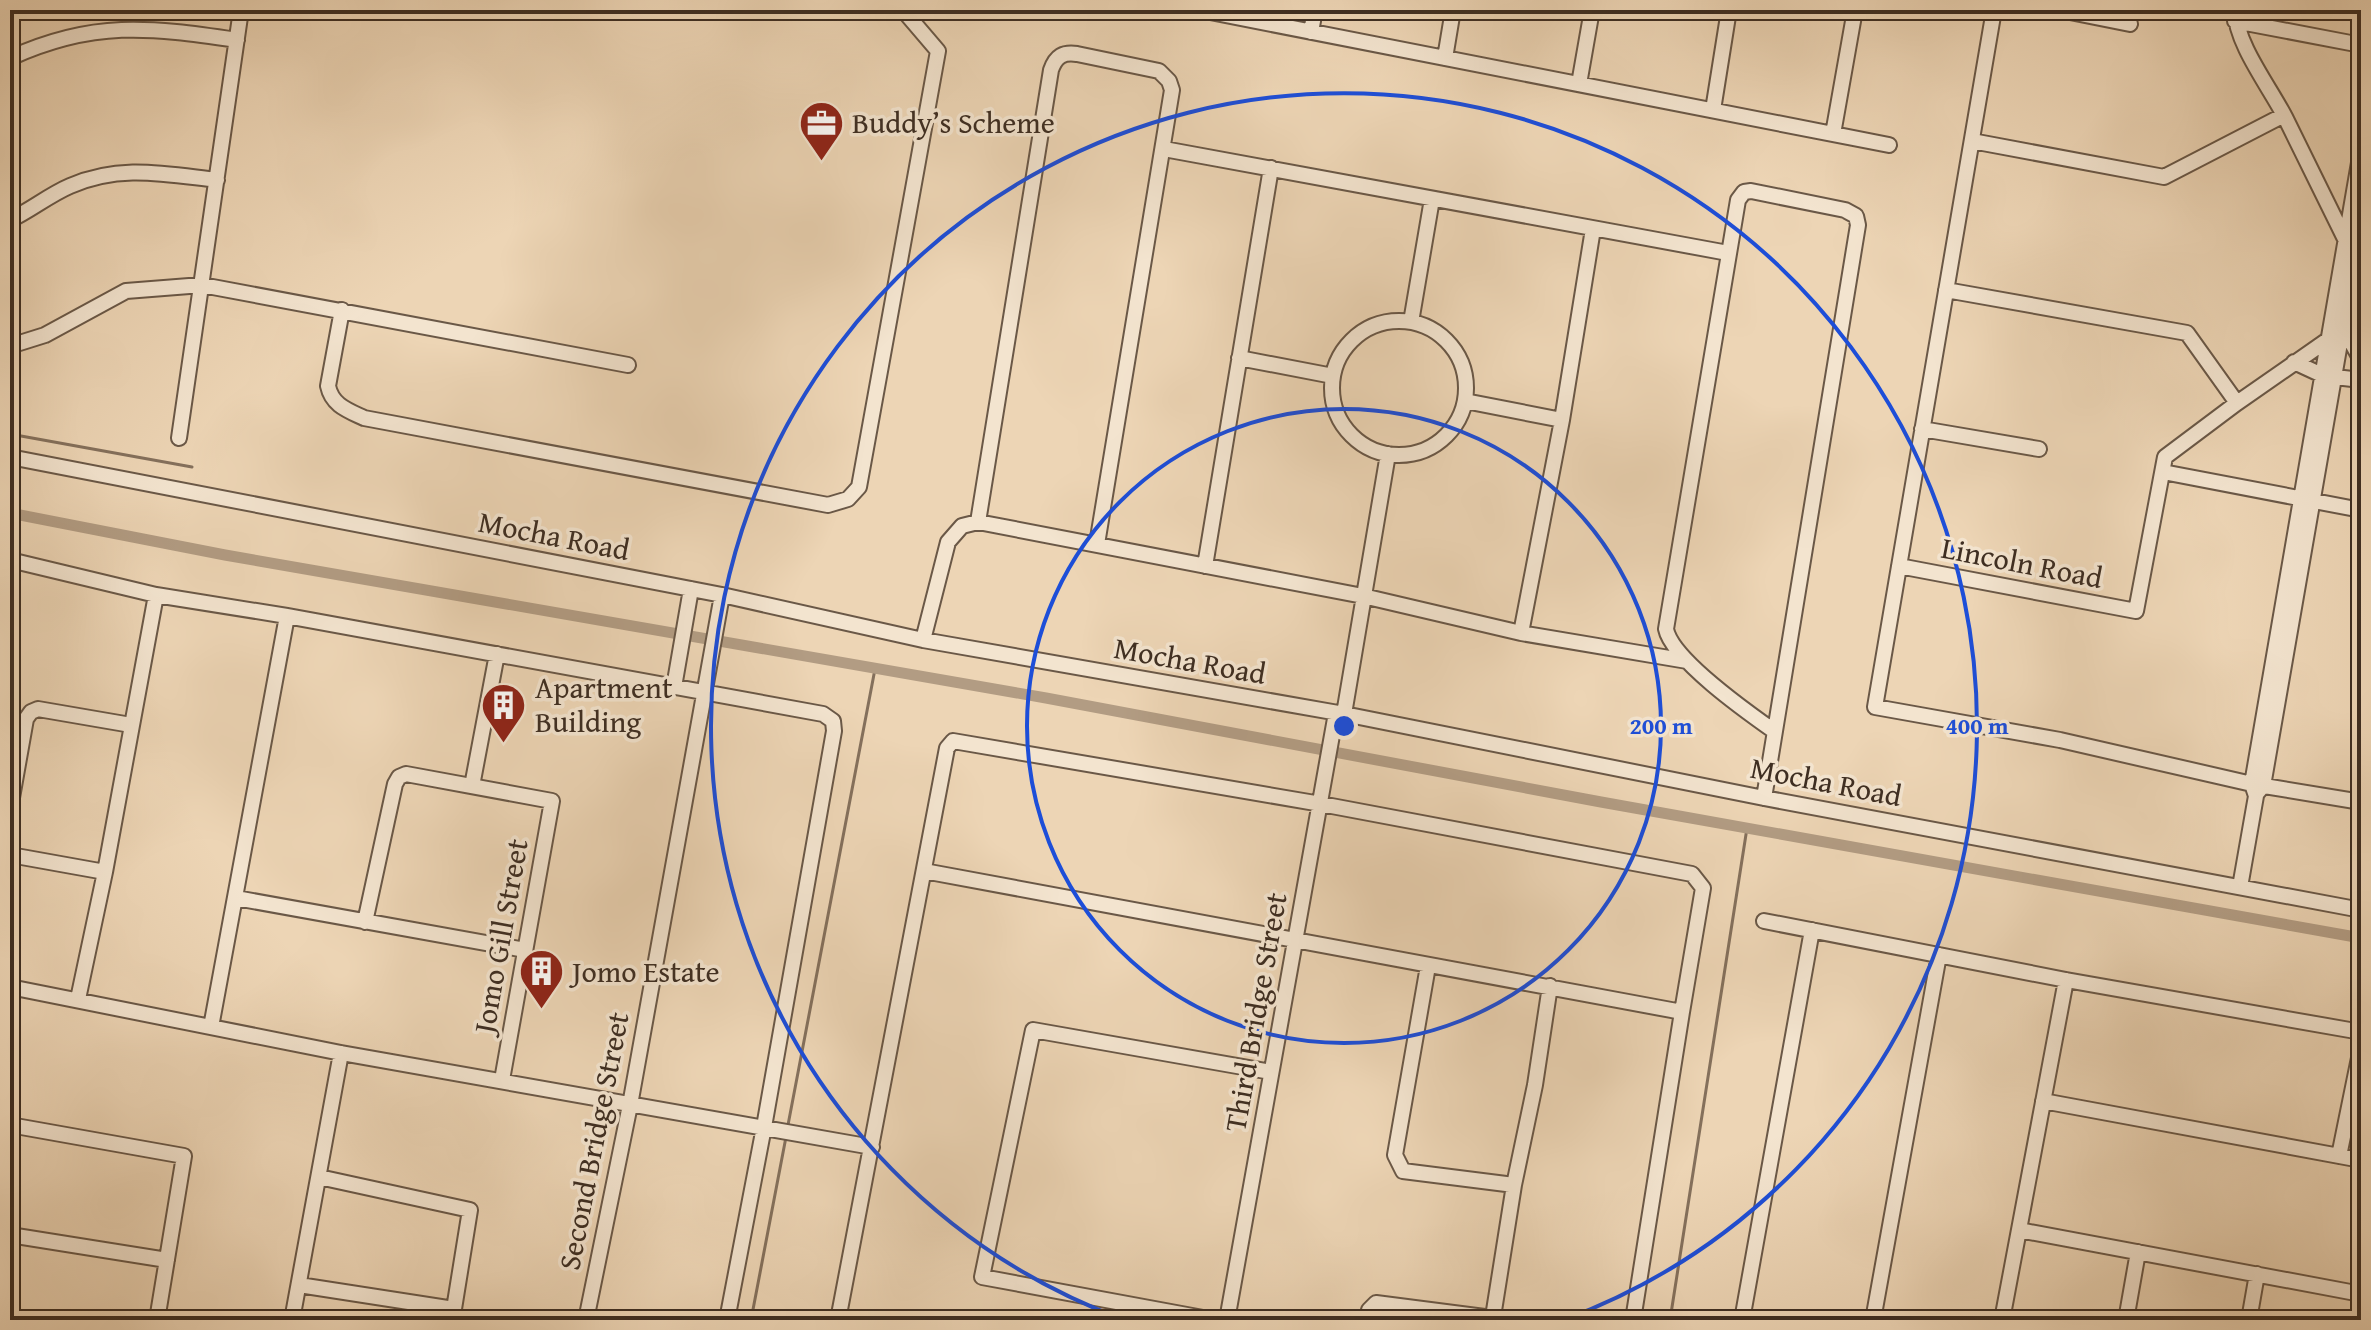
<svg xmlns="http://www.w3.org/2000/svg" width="2371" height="1330" font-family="'Gentium Book Plus',serif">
<rect width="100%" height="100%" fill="#edd5b5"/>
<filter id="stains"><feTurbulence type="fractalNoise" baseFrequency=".0025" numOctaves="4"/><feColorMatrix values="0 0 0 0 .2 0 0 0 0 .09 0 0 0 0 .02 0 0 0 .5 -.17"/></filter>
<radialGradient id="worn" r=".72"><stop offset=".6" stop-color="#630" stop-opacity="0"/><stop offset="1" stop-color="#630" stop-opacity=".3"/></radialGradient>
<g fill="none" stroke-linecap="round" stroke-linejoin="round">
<path stroke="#84705c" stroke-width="3" d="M10 434 192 467
M788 1125 875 669
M751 1320 786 1137
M1670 1320 1747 828"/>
<path stroke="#b29c83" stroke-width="11" d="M10 513 225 555 1046 698 1601 802 2361 938"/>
<defs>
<path id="minor" d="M1200 10 1889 145
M1994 10 1875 707 2060 740 2252 784 2361 802
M2060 10 2130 24
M2235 10C2236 44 2269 86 2285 117 2305 158 2325 199 2346 241
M2235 21 2361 45
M1311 32 1315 10
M10 58C93 20 149 27 237 40
M1445 58 1453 10
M1579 84 1592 10
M1713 110 1729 10
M1833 134 1855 10
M1972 141 2164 177 2284 115
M1164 149 1728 253
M10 220C31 210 49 195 70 186 120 164 164 174 217 180
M1946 290 2187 333 2237 403
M342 310 328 386C332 405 347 410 364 418L828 505 848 499 859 487 938 51 903 10
M1332 388a67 67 0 1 1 134 0a67 67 0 1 1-134 0Z
M1411 322 1432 199
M2344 329 2361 360
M10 346 45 335 126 291 202 285 628 365
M1239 358 1333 376
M2294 362 2322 375
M2335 377 2361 380
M1465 401 1562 420
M1922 429 2039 449
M179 438 241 10
M10 457 722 595 923 640 1344 714 1764 798 2361 910
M2163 472 2361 510
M978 522 1051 70C1056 56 1063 52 1077 54L1159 71 1169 81 1172 90 1097 544
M10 560 156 595 287 616 823 714 833 721 834 731 764 1127 727 1320
M1205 566 1271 168
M1899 566 2136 611 2165 457 2237 403 2329 339
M1521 633 1562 420 1593 229
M923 640 948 542 962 526 978 522 1363 596 1521 633 1687 661
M674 687 691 589
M1344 714 1388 454
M472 786 497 654
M2258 792 2263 786 2361 222
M1764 798 1858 225 1856 216 1845 210 1751 191 1744 192 1738 200 1666 629C1672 659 1747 712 1774 731
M10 809 26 719 31 712 38 709 131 725
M10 851 16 856 105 872
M2240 887 2256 796 2252 784 2361 151
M236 898 525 950
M1764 921 2066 980 2361 1032
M365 922 395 784 399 777 406 774 552 801 502 1080
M1428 966 1395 1155 1403 1171 1514 1185
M10 987 341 1053 872 1147
M78 999 105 872 156 595
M211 1027 287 616
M2043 1101 2361 1160
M10 1125 184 1156 157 1320
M2339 1156 2361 1048
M2019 1230 2361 1294
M10 1235 167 1260
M299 1285 454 1309 470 1210 319 1177
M1493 1317 1514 1185 1535 1085 1550 986
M292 1320 341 1053
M586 1320 630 1105 722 595
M838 1320 947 748 953 741 1321 804 1692 874 1703 888 1682 1012 924 871
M1214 1320 982 1277 1033 1030 1271 1072
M1227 1320 1336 713
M1367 1320 1369 1310 1376 1303 1508 1320
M1633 1320 1682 1012
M1742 1320 1812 930
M1873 1320 1939 955
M2002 1320 2066 980
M2126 1320 2138 1252
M2249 1320 2257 1274"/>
</defs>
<use href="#minor" stroke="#6a5847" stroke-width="18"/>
<use href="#minor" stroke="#f3e4cf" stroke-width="14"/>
</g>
<g fill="none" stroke="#1d4ed8" stroke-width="4">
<circle cx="1344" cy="726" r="317"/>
<path d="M1122 1319A633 633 0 1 1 1566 1319"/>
</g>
<defs>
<symbol id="office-pin" viewBox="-11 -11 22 30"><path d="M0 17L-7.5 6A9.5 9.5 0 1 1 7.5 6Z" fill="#8f2418" stroke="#f3e4cf"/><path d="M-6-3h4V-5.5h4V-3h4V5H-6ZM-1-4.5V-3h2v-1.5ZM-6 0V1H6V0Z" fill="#fff"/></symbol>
<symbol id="building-pin" viewBox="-11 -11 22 30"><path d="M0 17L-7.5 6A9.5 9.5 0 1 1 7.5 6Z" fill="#8f2418" stroke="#f3e4cf"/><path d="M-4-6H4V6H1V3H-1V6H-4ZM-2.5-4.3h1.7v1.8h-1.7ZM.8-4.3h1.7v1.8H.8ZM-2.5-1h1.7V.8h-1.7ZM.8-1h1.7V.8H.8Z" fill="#fff"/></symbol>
</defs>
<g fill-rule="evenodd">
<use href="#office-pin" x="796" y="98" width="51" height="69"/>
<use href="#building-pin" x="478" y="680" width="51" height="69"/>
<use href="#building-pin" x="516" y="946" width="51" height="69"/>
</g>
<g text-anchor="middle" stroke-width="7" stroke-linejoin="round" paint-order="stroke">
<g font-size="30" fill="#3e2e22" stroke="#f3e4cf" text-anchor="start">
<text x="852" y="133">Buddy’s Scheme</text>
<text x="535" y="698">Apartment<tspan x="535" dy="34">Building</tspan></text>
<text x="572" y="982">Jomo Estate</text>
</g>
<g font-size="30" fill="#3e2e22" stroke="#f3e4cf">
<text transform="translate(554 536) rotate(11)" y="10">Mocha Road</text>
<text transform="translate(2022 563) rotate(11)" y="10">Lincoln Road</text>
<text transform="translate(1190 661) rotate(10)" y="10">Mocha Road</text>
<text transform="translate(1826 782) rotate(11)" y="10">Mocha Road</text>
<text transform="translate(501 936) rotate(-80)" y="10">Jomo Gill Street</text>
<text transform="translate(1256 1012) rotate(-80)" y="10">Third Bridge Street</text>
<text transform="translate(594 1141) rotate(-79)" y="10">Second Bridge Street</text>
</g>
</g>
<circle cx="1344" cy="726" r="12" fill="#1d4ed8" stroke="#f3e4cf" stroke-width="4"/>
<g font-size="24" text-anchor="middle" font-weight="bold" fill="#1d4ed8" stroke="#f3e4cf" stroke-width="7" stroke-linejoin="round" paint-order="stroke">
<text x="1661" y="734">200 m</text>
<text x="1977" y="734">400 m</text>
</g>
<rect width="2371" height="1330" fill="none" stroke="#edd5b5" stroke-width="40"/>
<rect x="12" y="12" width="2347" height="1306" fill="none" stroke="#3e2e22" stroke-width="4"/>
<rect x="20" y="20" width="2331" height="1290" fill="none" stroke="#3e2e22" stroke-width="2"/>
<rect width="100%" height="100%" filter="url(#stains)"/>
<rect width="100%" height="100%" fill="url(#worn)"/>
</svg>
